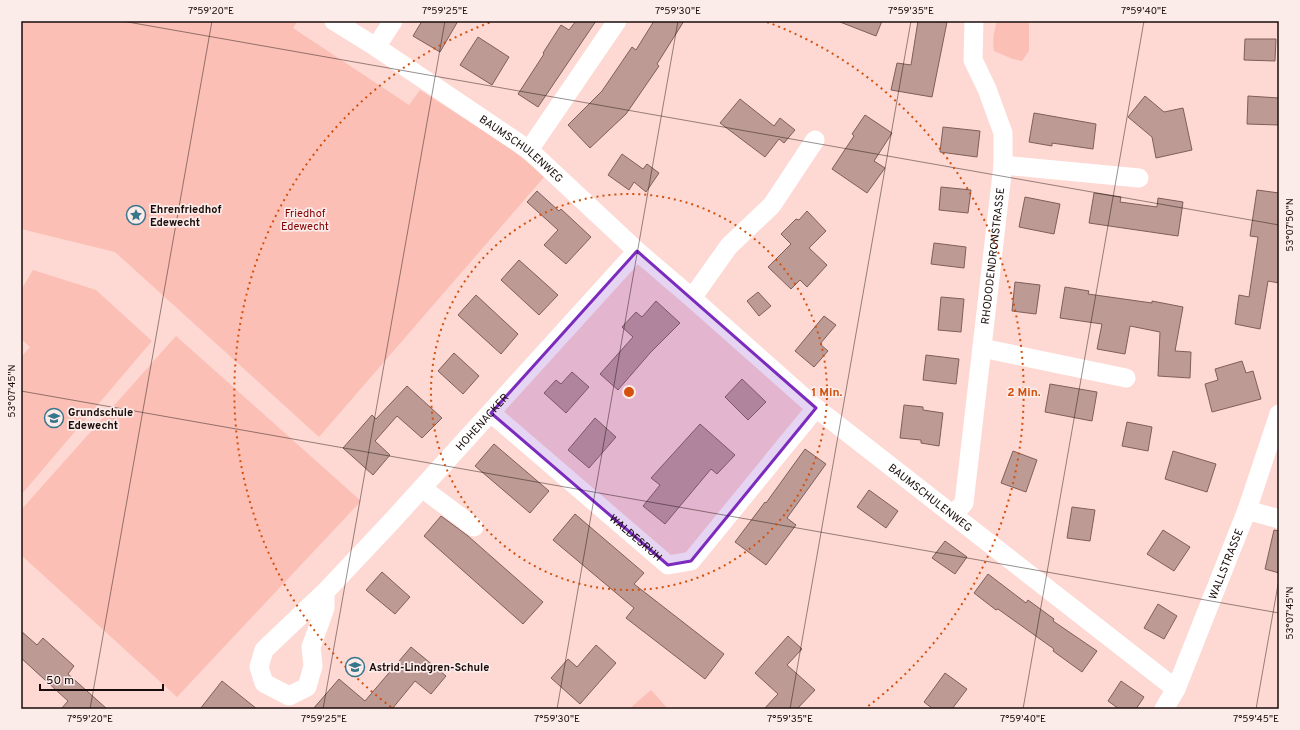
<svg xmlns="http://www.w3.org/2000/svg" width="1300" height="730" font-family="Overpass,sans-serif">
<rect width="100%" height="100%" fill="#fed8d2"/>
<path fill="#fbbfb6" d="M21 21H298L293 28 409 105 420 90 507 146 545 176 319 437 115 252 21 229Z
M997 21H1029V51L1022 61 1013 59 994 51C992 41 994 31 997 21Z
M33 270 96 290 152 341 21 495V357L30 347 21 339V290Z
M176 336 361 501 177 697 21 555V510Z
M651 690 668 709H629Z"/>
<path fill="#bd9a94" stroke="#7f5f5a" d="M422 21H458L440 52 413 36Z
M576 21H596L538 107 518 94 544 54 543 53 561 25 569 30Z
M654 21H684L657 64 659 66 626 114 590 148 568 125 602 91 632 47 636 50Z
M840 21H882L876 36 840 22Z
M918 21 947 22 932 97 891 90 897 63 911 65Z
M478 37 509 57 492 85 460 65Z
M1245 39H1276L1275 61 1244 60Z
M1145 96 1164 112 1183 108 1192 150 1156 158 1152 137 1128 117Z
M1248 96 1279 98V125L1247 124Z
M740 99 774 126 780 118 795 130 784 143 779 139 765 157 720 123Z
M1034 113 1096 124 1093 149 1052 143V146L1029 142Z
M865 115 892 133 874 161 885 168 867 193 832 169 854 136 852 134Z
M943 127 980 131 977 157 940 152Z
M622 154 643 169 647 164 659 173 646 192 634 182 629 190 608 175Z
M941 187 971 190 968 213 939 210Z
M1257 190 1279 193V283L1268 281 1260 329 1235 324 1239 295 1249 297 1258 237 1250 236Z
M537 191 559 211 561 209 591 237 566 264 544 245 558 230 527 202Z
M1094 193 1121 197 1120 202 1157 207 1158 198 1183 202 1178 236 1089 223Z
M1025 197 1060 204 1054 234 1019 227Z
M807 211 826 231 809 248 827 265 807 287 800 280 791 289 768 267 791 244 781 234 796 219 799 220Z
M934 243 966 247 964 268 931 264Z
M519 260 558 295 539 315 501 280Z
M1015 282 1040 285 1036 314 1012 311Z
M1065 287 1089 291 1088 294 1152 303V301L1183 307 1175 351 1191 352 1190 378 1158 376 1160 332 1130 326 1125 354 1097 349 1102 324 1060 318Z
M758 292 771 306 759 316 747 301Z
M476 295 518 334 501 354 458 315Z
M941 297 964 299 961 332 938 330Z
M656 301 680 323 650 353 618 390 600 374 633 337 622 327 636 312 642 317Z
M824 316 836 325 820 344 828 351 814 367 795 351Z
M454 353 479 376 463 394 438 371Z
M926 355 959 359 956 384 923 380Z
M1242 361 1246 373 1253 371 1261 399 1212 412 1205 384 1218 380 1215 369Z
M572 372 589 387 566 413 544 393 556 380 561 384Z
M742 379 766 402 748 420 725 397Z
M1050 384 1097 392 1092 421 1045 412Z
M407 386 442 418 422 438 397 416 375 441 390 455 373 475 343 448 372 415 376 419Z
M904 405 923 407V410L943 413 939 446 921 443V440L900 438Z
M595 418 616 437 589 468 568 450Z
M1127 422 1152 427 1148 451 1122 446Z
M700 424 735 455 717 474 711 469 665 524 643 506 660 485 651 478Z
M494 444 549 491 530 513 475 466Z
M805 449 826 464 787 518 796 525 766 565 735 542 765 502 766 503Z
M1013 451 1037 460 1026 492 1001 483Z
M1173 451 1216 464 1207 492 1165 479Z
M869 490 898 511 886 528 857 507Z
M1072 507 1095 510 1090 541 1067 538Z
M575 514 644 573 634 584 724 654 705 679 626 618 634 608 553 540Z
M441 516 468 536 543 602 523 624 424 536Z
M1163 530 1190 547 1174 571 1147 554Z
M1274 530 1279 531V573L1265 569Z
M945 541 967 557 955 574 932 558Z
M382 572 410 597 395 614 366 590Z
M988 574 1026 603 1028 600 1054 619 1053 621 1097 651 1082 672 1053 651 1054 649 998 609 996 610 974 593Z
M1158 604 1177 616 1164 639 1144 628Z
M21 631 37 645 43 638 74 666 68 674 107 709H61L68 701 21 658Z
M788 636 802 649 787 665 815 690 797 709H764L778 694 755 673Z
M596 645 616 663 580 704 551 678 568 659 577 667Z
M411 647 446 676 431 694 415 681 392 709H313L339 679 365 701Z
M945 673 967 689 952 709H933L924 702Z
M222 681 257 709H200Z
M1121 681 1144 697 1136 709H1119L1108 701Z"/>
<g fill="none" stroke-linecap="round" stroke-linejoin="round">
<g stroke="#fff" stroke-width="19">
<path id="s1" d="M334 21 376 47 529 150 637 251 692 298 816 408 1176 689"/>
<path d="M376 47 393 21"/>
<path d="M529 150 617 21"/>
<path d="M1003 165 1139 178"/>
<path d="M692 298 729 246 772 205 815 140"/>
<path d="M982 348 1126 378"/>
<path id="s2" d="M491 413 668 565 691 561 816 408"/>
<path d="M422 488 474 527"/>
<path d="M1247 510 1279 519"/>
<path id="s3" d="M953 515 964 503 1003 165V133L987 89 973 60 974 21"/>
<path id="s4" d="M325 592V608L311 647 313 666 307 687 289 696 264 683 259 667 264 650 325 592 391 522 637 251"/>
<path id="s5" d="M1164 709 1176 689 1247 510 1279 414"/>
</g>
</g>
<path fill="#7b2cbf" fill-opacity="0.2" stroke="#7b2cbf" stroke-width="3" stroke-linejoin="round" d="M637 251 816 408 691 561 668 565 491 413Z"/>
<path fill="none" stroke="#190d0b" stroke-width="1" stroke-opacity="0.45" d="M122 21 1279 225M21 391 1279 613M90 709 212 21M323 709 445 21M557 709 678 21M790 709 911 21M1023 709 1144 21M1256 709 1279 579"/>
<g fill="none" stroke="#d3510c" stroke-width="2" stroke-dasharray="2 4">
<circle cx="629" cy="392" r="198"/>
<path d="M391 707A395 395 0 0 1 491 22M767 22A395 395 0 0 1 867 707"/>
</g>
<defs>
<symbol id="sight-ring" viewBox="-11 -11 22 22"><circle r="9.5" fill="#fbebe9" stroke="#38768c" stroke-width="1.5"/><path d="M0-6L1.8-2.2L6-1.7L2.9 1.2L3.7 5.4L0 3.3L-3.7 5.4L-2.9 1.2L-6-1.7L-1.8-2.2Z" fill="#38768c"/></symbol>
<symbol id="school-ring" viewBox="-11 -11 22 22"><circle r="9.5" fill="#fbebe9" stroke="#38768c" stroke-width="1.5"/><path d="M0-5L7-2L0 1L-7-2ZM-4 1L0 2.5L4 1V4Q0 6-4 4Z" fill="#38768c"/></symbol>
</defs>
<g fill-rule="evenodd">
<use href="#sight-ring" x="125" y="204" width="22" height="22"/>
<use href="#school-ring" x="43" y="407" width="22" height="22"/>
<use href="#school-ring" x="344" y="656" width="22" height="22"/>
</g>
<g text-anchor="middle" stroke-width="3.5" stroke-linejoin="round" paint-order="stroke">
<g font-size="11" fill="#190d0b" stroke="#fbebe9">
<text dy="4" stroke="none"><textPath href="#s1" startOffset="227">BAUMSCHULENWEG</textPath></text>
<text dy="4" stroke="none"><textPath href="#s3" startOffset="265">RHODODENDRONSTRASSE</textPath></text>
<text dy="4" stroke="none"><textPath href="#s4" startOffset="497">HOHENACKER</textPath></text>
<text dy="4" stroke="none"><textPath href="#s1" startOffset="765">BAUMSCHULENWEG</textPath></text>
<text dy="4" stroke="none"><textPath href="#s2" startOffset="191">WALDESRUH</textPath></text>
<text dy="4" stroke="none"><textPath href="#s5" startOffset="158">WALLSTRASSE</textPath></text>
</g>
<g font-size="11" font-weight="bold" fill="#190d0b" stroke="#fbebe9" text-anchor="start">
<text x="150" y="213">Ehrenfriedhof<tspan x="150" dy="13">Edewecht</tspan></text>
<text x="68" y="416">Grundschule<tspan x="68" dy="13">Edewecht</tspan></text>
<text x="369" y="671">Astrid-Lindgren-Schule</text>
</g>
<g font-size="11" fill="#830000" stroke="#fbebe9">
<text x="305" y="217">Friedhof<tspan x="305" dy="13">Edewecht</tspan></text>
</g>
</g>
<circle cx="629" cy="392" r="6" fill="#d3510c" stroke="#fbebe9" stroke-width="2"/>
<g font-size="12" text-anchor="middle" font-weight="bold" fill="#d3510c" stroke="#fbebe9" stroke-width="3.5" stroke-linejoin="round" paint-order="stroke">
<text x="827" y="396">1 Min.</text>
<text x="1024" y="396">2 Min.</text>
</g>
<rect width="1300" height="730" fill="none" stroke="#fbebe9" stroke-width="44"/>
<path d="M40 684v6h123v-6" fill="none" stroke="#190d0b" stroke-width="2"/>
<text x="46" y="684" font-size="12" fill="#190d0b" stroke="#fbebe9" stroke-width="3" paint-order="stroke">50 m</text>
<rect x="22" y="22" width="1256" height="686" fill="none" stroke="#190d0b" stroke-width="1.5"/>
<g font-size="10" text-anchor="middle" fill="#190d0b">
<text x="211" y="14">7°59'20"E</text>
<text x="445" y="14">7°59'25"E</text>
<text x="678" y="14">7°59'30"E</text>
<text x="911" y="14">7°59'35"E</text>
<text x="1144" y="14">7°59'40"E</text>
<text transform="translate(1289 225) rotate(-90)" y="4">53°07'50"N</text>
<text transform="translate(11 391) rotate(-90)" y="4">53°07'45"N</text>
<text transform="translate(1289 613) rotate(-90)" y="4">53°07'45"N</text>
<text x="90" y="722">7°59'20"E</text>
<text x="324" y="722">7°59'25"E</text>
<text x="557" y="722">7°59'30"E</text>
<text x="790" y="722">7°59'35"E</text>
<text x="1023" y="722">7°59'40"E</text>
<text x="1256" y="722">7°59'45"E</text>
</g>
</svg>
